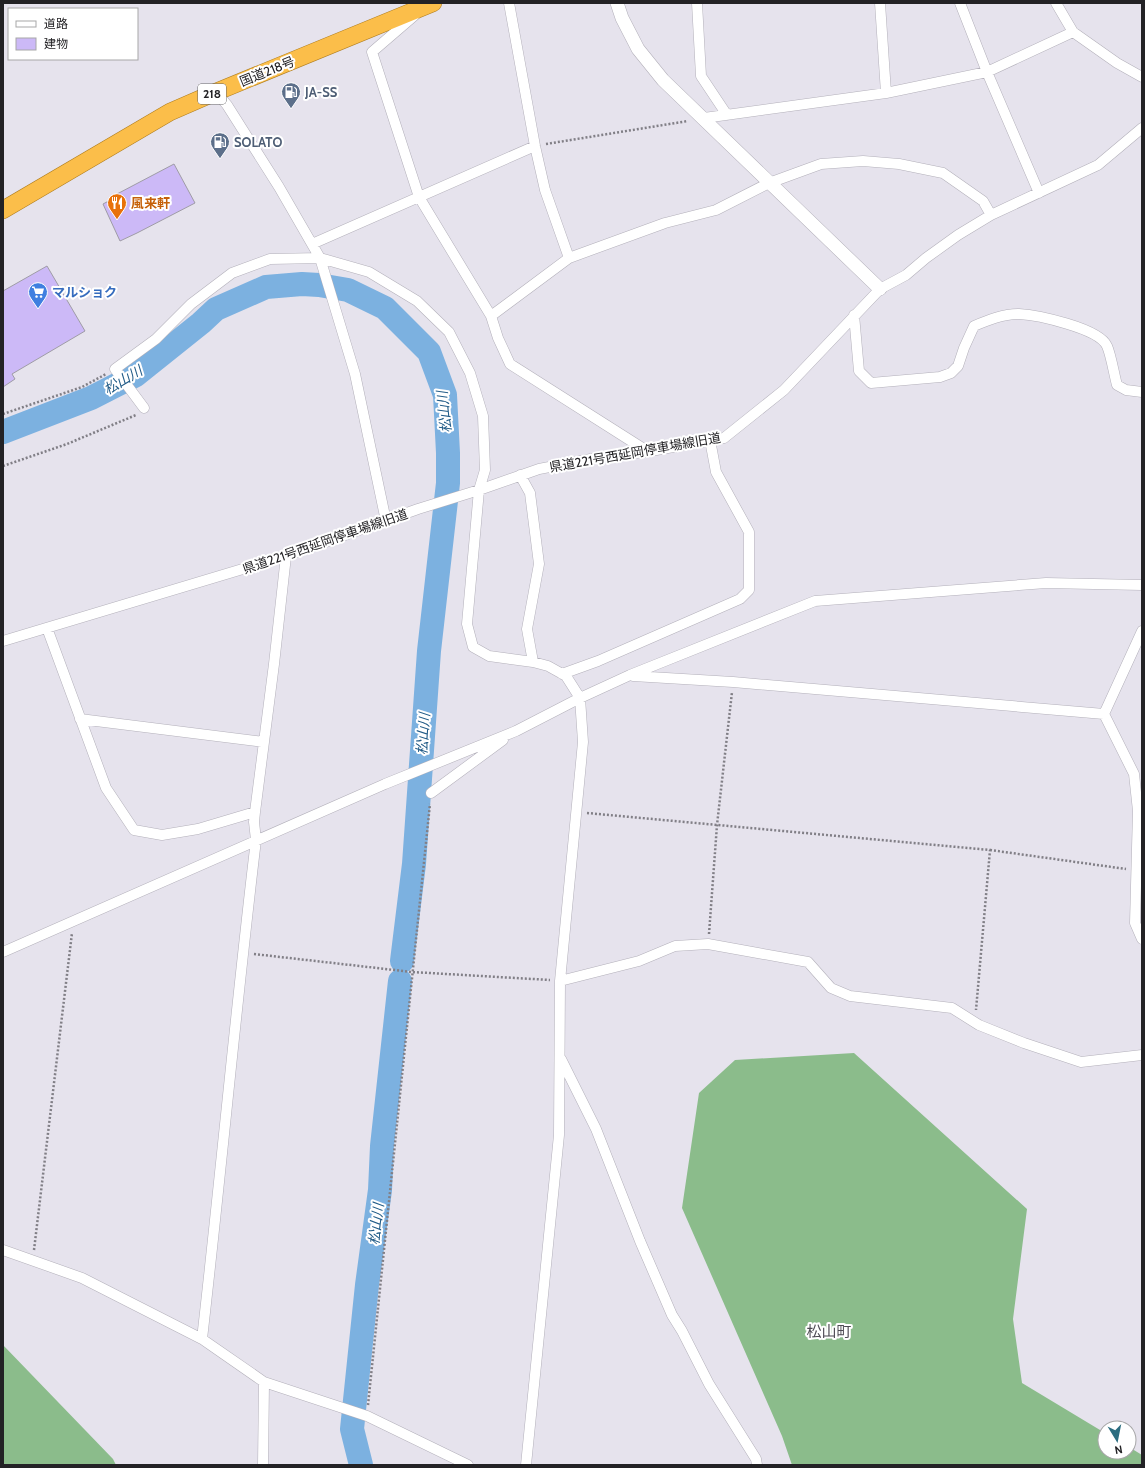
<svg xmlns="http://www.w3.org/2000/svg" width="1145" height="1468" font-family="Cabin,'Noto Sans JP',sans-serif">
<rect width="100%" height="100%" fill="#e6e3ed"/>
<path fill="#8bbc8b" d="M854 1053 1027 1209 1013 1319 1022 1383 1105 1433V1452H1129V1447L1142 1455V1465H792L782 1436 682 1208 699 1093 735 1060Z
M3 1345 113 1459 116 1465H3Z"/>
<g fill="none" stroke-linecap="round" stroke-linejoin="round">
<path stroke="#7cb1e0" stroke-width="24" d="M3 432 91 398 136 375 201 323 216 309 266 287 302 284 319 285 348 290 385 308 429 352 445 395 448 453V483L429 651 414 864 402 961
M361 1465 352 1429 367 1285 380 1190 382 1146 400 981"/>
</g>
<path fill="#ccb9f7" stroke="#9f9ca6" d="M174 164 195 203 137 233 120 241 103 204 118 196 117 194Z
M47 266 85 331 12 374 15 379 3 387V291Z"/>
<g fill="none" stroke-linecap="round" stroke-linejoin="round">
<defs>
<path id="minor" d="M509 3 535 146 545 190 569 258
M697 3 701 76 727 115
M880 3 886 93
M960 3 987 72 1039 193
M1056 3 1073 32 1117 63 1142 77
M415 15 372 52 419 197 491 316
M216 92 227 105 279 187 320 258 355 374 386 521
M704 118 886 93 987 72 1073 32
M312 244 535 146
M854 315 859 371 871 383 940 377 951 373 958 366 964 348 974 326C988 320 1003 314 1019 314 1037 315 1099 328 1107 346 1111 355 1114 374 1117 385L1126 390 1142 392
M144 408 115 369 156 339 191 304 232 273 270 259 320 258 369 272 417 301 449 332 470 373 483 416 485 470 479 490 467 624 473 647 489 656 533 662
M647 451 510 364 498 338 491 316 569 258 665 223 716 210 769 183 821 164 863 161 899 164 943 173 983 201 991 215
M520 475 530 493 539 564 527 629 533 662 548 666 566 676 580 698 583 742 560 981 559 1135 526 1465
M47 628 106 788 134 830 162 835 198 829 255 812
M3 641 286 556 418 509 479 490 539 469 601 457 645 452 724 438 784 390 880 289 906 275 926 258 958 235 991 215 1098 165 1142 128
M562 674 598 661 740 599 749 590V532L716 472 710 440
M633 676 733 682 1104 714
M1104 714 1134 774 1138 811 1135 923 1142 939
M1104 714 1142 631
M80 719 264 742
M431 793 503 740
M3 952 385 784 516 731 580 698 630 675 815 601 1046 583 1142 585
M560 981 639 961 675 946 708 944 808 962 831 988 850 996 952 1008 979 1025 1024 1043 1081 1062 1142 1055
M561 1059 596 1129 640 1241 672 1315 682 1331 709 1384 756 1459 757 1465
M3 1250 82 1278 202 1339 264 1382 367 1416 468 1465
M202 1339C221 1173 236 1006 256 840L254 822 255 812 274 664 286 556
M263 1465 264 1382"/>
<path id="tertiary" d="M617 3 622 18 638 49 663 80 880 289"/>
<path id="trunk" d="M3 210 170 112 216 92 433 3"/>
</defs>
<use href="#minor" stroke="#b3b0ba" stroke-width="11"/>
<use href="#tertiary" stroke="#b3b0ba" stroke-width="14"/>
<use href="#trunk" stroke="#af7d1f" stroke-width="18"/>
<path stroke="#817f86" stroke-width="2.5" stroke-dasharray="2 2" stroke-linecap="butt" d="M546 144 688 121
M3 414 82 387 106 374
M3 466 67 444 136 415
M587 813 990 850 976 1010
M990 850 1126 869
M709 934 717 825 732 692
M254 954 412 972 550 980
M34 1250 72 933
M368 1405 430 804"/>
<use href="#minor" stroke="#fff" stroke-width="10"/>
<use href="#tertiary" stroke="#fff" stroke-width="13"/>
<use href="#trunk" stroke="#fbbe4a" stroke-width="17"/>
</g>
<defs>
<symbol id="fuel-pin" viewBox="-11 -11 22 30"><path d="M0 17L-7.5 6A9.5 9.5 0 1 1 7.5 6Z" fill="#5c6f8a" stroke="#fff"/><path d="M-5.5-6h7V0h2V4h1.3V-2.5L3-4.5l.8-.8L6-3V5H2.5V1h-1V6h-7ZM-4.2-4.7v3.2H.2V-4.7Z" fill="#fff"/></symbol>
<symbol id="restaurant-pin" viewBox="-11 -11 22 30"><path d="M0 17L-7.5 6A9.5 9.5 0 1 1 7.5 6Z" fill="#e8710a" stroke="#fff"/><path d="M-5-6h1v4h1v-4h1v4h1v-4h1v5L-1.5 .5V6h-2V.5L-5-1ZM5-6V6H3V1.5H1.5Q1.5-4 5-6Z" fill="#fff"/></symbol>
<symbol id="supermarket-pin" viewBox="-11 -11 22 30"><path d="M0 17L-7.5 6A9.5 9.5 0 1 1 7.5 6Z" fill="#3f7fe0" stroke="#fff"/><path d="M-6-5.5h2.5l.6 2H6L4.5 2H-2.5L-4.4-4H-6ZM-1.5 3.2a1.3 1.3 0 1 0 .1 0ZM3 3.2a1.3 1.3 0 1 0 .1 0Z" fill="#fff"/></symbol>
</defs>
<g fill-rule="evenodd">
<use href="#fuel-pin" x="280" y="81" width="22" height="30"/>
<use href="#fuel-pin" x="209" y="131" width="22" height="30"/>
<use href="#restaurant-pin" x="106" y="192" width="22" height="30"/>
<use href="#supermarket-pin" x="27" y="281" width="22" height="30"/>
</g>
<g text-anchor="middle" stroke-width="4" stroke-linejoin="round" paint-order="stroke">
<rect fill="#fff" stroke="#656466" stroke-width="1" x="198" y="84" width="28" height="20" rx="3"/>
<g font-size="12" font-weight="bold" fill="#232225">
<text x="212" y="98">218</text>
</g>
<g font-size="13" fill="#232225" stroke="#fff">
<text transform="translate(267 71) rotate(-22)" y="5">国道218号</text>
<text transform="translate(635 452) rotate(-10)" y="5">県道221号西延岡停車場線旧道</text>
<text transform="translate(325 541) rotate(-19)" y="5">県道221号西延岡停車場線旧道</text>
</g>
<g font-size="13" font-weight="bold" fill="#4e5e75" stroke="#fff" text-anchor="start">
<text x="305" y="97">JA-SS</text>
<text x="234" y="147">SOLATO</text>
</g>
<g font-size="13" font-weight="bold" fill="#c56008" stroke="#fff" text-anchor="start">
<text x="131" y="208">風来軒</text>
</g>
<g font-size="13" font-weight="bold" fill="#366cbe" stroke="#fff" text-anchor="start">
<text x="52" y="297">マルショク</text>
</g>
<g font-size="14" font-style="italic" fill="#215b87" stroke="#fff">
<text transform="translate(123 380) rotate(-31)" y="5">松山川</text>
<text transform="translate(444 412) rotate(-96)" y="5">松山川</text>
<text transform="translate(423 734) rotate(-86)" y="5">松山川</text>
<text transform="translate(376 1224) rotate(-83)" y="5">松山川</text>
</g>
<g font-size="15" fill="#4e4b54" stroke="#fff">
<text x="829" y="1337">松山町</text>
</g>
</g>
<rect width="1145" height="1468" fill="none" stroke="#232225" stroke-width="8"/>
<rect x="8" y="8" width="130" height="52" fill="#ffffff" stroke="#a7a7a8"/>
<rect x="16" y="21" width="20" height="6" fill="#ffffff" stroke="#a7a7a8"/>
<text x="44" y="28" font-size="12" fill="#232225">道路</text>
<rect x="16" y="38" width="20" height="12" fill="#ccb9f7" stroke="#a7a7a8"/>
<text x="44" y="48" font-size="12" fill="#232225">建物</text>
<g transform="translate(1117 1440) rotate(170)"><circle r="19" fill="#ffffff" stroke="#a7a7a8"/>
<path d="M0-3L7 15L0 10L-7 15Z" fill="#2b6d80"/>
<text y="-6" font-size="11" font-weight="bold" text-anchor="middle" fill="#232225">N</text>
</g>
</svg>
